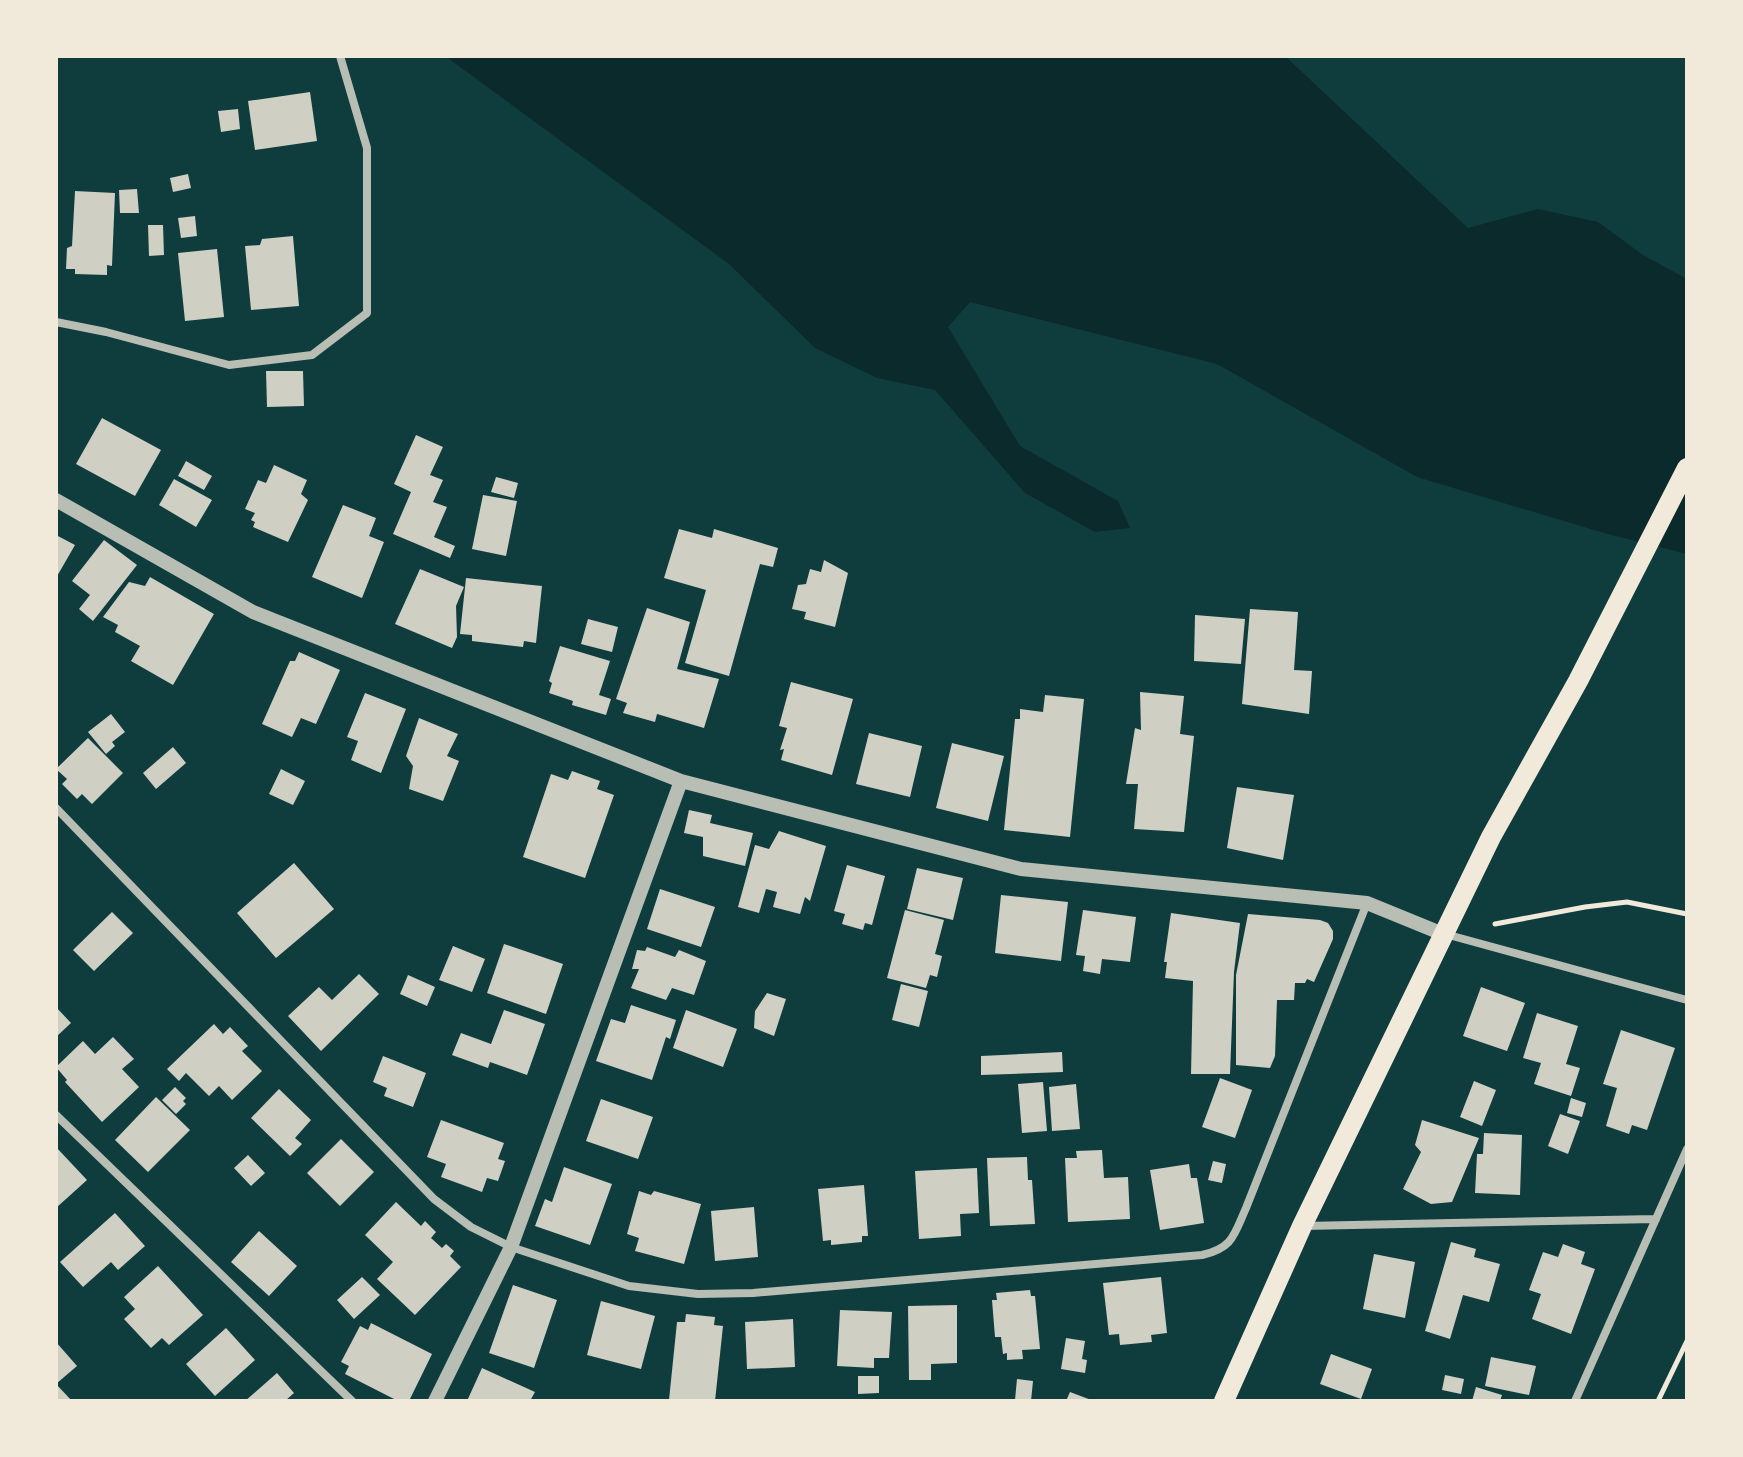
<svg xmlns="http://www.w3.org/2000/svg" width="1743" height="1457" font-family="Roboto,sans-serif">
<rect width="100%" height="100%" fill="#0f3d3e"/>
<path fill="#0a2a2b" d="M445 56H1285L1468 228 1538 209 1598 222 1643 255 1687 279V554L1604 533 1417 477 1217 364 970 302 948 327 1020 446 1118 501 1130 528 1095 532 1025 493 935 390 877 378 815 348 729 264Z"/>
<path fill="#cfcfc3" d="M310 92 317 141 255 150 248 101Z
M238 109 240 129 221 132 218 111Z
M188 174 191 188 173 192 170 178Z
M137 189 139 213H120L119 190Z
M75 191 115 193 112 266 107 265V275L75 274V269H66L67 248 72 246Z
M195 216 197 236 181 238 178 218Z
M148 225H163L164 255 149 256Z
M293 236 299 306 251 310 245 246 260 245 262 239Z
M217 249 224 317 185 321 178 253Z
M266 371H303L304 406 267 407Z
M102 418 161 450 135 496 76 464Z
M416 435 443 447 430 475 443 480 433 502 447 507 434 537 455 546 450 558 393 534 411 492 394 484Z
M186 461 212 476 204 490 178 476Z
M274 465 307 480 301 494 308 500 288 542 253 527 255 522 251 520 255 513 245 509 258 480 266 483Z
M496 477 518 483 514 498 491 492Z
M174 479 212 500 196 527 159 505Z
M483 495 517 501 506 556 472 549Z
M343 505 376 518 369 536 384 542 362 598 312 577Z
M679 529 712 538 714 529 778 548 773 567 760 564 729 676 685 663 706 590 664 578Z
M56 535 75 545 56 578Z
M104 540 137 565 93 621 79 609 90 595 72 581Z
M824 560 848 573 835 627 804 619 806 612 792 609 798 585 806 584 810 569 821 572Z
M420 569 464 587 456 606 457 637 452 648 395 624Z
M150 577 214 614 173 685 131 661 140 646 115 632 118 625 103 617 129 582 145 586Z
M466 578 542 586 536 643 524 641 523 647 472 641V635L460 634Z
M647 608 690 622 677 669 719 679 704 728 657 714 655 722 623 713 627 703 616 699Z
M1250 609 1298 612 1294 670 1312 671 1309 714 1242 704Z
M1195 615 1245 619 1241 664 1194 661Z
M588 619 618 627 612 652 581 644Z
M560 646 610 661 599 695 611 699 606 715 572 705 573 701 549 693 552 683 549 681Z
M299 652 340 670 316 724 301 718 292 737 262 724 290 661H295Z
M791 682 853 699 832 775 781 760 784 749 780 750 787 728 779 726Z
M1140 692 1184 696 1180 734 1194 736 1184 832 1134 829 1138 784H1126L1135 728 1141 730Z
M365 693 406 709 381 773 351 760 358 741 347 737Z
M1045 695 1084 699 1070 837 1004 830 1015 719H1020V709L1043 712Z
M111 714 125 732 112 742 115 746 106 754 88 732Z
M419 718 458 734 447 756 459 761 443 801 409 789 413 766 406 756Z
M869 733 922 746 910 797 856 784Z
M88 738 123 773 92 804 82 794 77 799 62 784 67 779 56 769Z
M952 743 1004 756 988 821 936 808Z
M173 747 186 763 156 789 143 773Z
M281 769 305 781 293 805 269 794Z
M572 771 600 781 597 789 614 795 585 878 523 857 551 774 568 780Z
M1237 787 1294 795 1283 860 1227 848Z
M689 810 712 815 710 823 753 833 745 866 703 856V837L684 833Z
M779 831 826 846 810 901 805 897 800 914 773 907 777 892 766 889 759 913 738 907 755 845 769 849Z
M294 863 334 909 276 958 237 913Z
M847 865 885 876 872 925 865 923 863 930 842 924 845 914 834 911Z
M917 868 963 878 953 920 907 909Z
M660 889 715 907 701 947 647 929Z
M1001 895 1068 902 1061 961 995 953Z
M905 910 944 920 935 954 942 956 937 977 930 975 926 988 887 978Z
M1083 910 1136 917 1130 962 1102 959 1100 974 1083 971 1085 956 1076 955Z
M112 912 133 933 94 971 73 950Z
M1171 913 1240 923 1234 972 1230 1074H1191L1193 981 1165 978 1167 962H1164Z
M1248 914 1320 920 1328 923 1333 931V939L1314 982 1307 979 1305 983H1295L1294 1000H1277L1275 1056 1270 1068 1236 1065V975Z
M504 944 563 964 546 1014 487 993Z
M453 946 485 959 472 992 439 980Z
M647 947 675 957 679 950 706 961 694 995 672 988 666 1000 631 988 639 969H632L637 950 645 951Z
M359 974 379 994 321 1051 288 1016 319 987 332 1000Z
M408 975 435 987 427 1006 400 994Z
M901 984 928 991 919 1027 892 1020Z
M1481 987 1525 1003 1507 1051 1463 1036Z
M767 993 786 999 774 1036 754 1028 755 1011Z
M631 1005 676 1020 670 1039 666 1037 652 1080 596 1061 611 1019 625 1023Z
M56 1007 71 1023 56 1037Z
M504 1010 545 1024 527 1075 490 1062 488 1068 452 1055 461 1033 491 1044Z
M686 1010 737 1029 723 1067 673 1048Z
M1537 1013 1578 1026 1566 1064 1580 1068 1571 1096 1534 1084 1541 1063 1523 1058Z
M214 1024 223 1034 230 1027 248 1046 242 1051 262 1071 232 1100 219 1086 209 1096 186 1073 179 1081 167 1069Z
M1621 1030 1675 1048 1647 1130 1632 1125 1629 1134 1606 1126 1617 1088 1603 1084Z
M113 1037 134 1059 122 1069 139 1087 102 1122 65 1082 67 1080 56 1067 83 1041 95 1054Z
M1062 1052 1063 1072 981 1075V1056Z
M383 1056 426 1073 413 1107 384 1096 387 1088 373 1082Z
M1220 1078 1252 1090 1235 1138 1202 1127Z
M1474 1081 1496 1090 1482 1126 1460 1117Z
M1043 1082 1047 1131 1022 1133 1018 1084Z
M1076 1084 1080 1129 1052 1131 1049 1087Z
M175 1087 186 1098 183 1101 186 1104 176 1114 162 1100Z
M279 1089 311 1120 295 1138 302 1144 290 1156 251 1118Z
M156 1097 190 1130 148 1172 115 1140Z
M1571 1098 1586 1103 1582 1117 1567 1113Z
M601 1099 653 1117 638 1159 586 1141Z
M1560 1114 1580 1121 1568 1154 1548 1146Z
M441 1120 504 1143 498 1159 505 1161 498 1181 487 1178 482 1192 441 1177 446 1164 427 1157Z
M1422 1120 1479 1138 1452 1202 1431 1204 1403 1189 1421 1152 1415 1145Z
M1484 1133 1522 1135 1520 1195 1475 1193 1477 1154H1483Z
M341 1139 374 1172 340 1206 307 1173Z
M56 1147 87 1180 56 1208Z
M1102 1150 1104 1178 1128 1177 1130 1219 1068 1222 1065 1158H1077L1076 1151Z
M248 1155 265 1173 251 1186 234 1168Z
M1027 1157 1028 1180H1032L1035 1224 990 1226 987 1158Z
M1213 1161 1226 1164 1222 1183 1208 1180Z
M1189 1164 1191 1178H1197L1204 1223 1160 1230 1150 1170Z
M564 1167 612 1184 590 1245 535 1226 545 1199 552 1202Z
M977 1168 979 1213 960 1214 961 1236 919 1239 915 1171Z
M864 1185 868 1236H862V1242L831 1245V1240L823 1241 818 1189Z
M639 1191 651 1195 654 1191 701 1204 684 1264 635 1251 639 1238 627 1234Z
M396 1202 421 1226 425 1221 436 1232 431 1238 442 1248 446 1244 454 1251 450 1256 461 1267 415 1315 377 1279 393 1262 365 1235Z
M754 1207 758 1257 715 1261 711 1211Z
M115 1213 145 1246 118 1270 111 1262 83 1287 60 1262Z
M259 1231 297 1266 269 1296 231 1262Z
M1451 1242 1476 1249 1474 1257 1500 1264 1489 1302 1463 1295 1450 1339 1425 1331Z
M1563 1244 1585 1252 1581 1264 1595 1269 1571 1334 1532 1319 1541 1294 1529 1290 1543 1252 1558 1257Z
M1374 1254 1415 1262 1405 1318 1363 1309Z
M158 1266 203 1315 169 1345 162 1338 151 1348 124 1319 135 1309 124 1297Z
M362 1277 380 1295 354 1319 337 1300Z
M1161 1277 1167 1333 1151 1335 1152 1342 1120 1345 1119 1334 1109 1335 1103 1283Z
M513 1285 557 1300 534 1368 489 1353Z
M1030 1290 1031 1296H1035L1040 1349 1022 1350 1023 1359 1007 1360V1353L1003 1354 1001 1337H995L992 1300H997L996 1293Z
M601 1301 655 1316 641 1369 587 1355Z
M957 1305V1363L931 1364V1380H909L908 1306Z
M840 1310 892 1312 889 1358H874V1368L837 1366Z
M686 1314 715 1317 714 1325 723 1326 715 1401 669 1400 677 1322H685Z
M793 1319 795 1367 747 1369 745 1322Z
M371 1323 432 1354 409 1401H398L345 1374 349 1366 341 1362 360 1326 368 1330Z
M226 1328 255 1360 215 1396 186 1364Z
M1066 1338 1085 1341 1082 1359 1087 1360 1085 1373 1061 1369Z
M56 1342 77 1366 56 1384 72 1401H56Z
M1331 1354 1372 1369 1361 1399 1320 1384Z
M1491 1357 1536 1366 1529 1395 1485 1386Z
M482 1368 535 1392 530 1401H467Z
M277 1373 294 1393 285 1401H245Z
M1445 1375 1464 1379 1461 1394 1442 1390Z
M858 1376H879V1393L858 1394Z
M1017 1379 1033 1381 1031 1401 1015 1400Z
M1476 1387 1502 1395 1500 1401H1472Z
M1070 1392 1094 1401H1066Z"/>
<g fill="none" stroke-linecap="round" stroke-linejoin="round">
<path stroke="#f1e9da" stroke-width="5" d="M1495 924 1585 907 1627 902 1687 914
M1658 1401 1687 1341"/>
<path stroke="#b8beb3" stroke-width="8" d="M56 322 106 332 229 365 312 355 367 313V148L340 56
M56 808 434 1199 471 1227 511 1247 629 1286 698 1294 753 1293 1202 1255C1233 1248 1234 1235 1246 1208L1367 903
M1445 934 1687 1000
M56 1115 352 1401
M1303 1226 1656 1219
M1575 1401 1687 1149"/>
<path stroke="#b8beb3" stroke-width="14" d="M56 500 253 612 681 781 1021 869 1367 903 1443 934
M435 1401 511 1247 681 781"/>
<path stroke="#f1e9da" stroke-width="20" d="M1224 1401 1302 1226 1491 837 1578 681 1687 468"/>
</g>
<rect width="1743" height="1457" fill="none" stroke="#f1e9da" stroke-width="116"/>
</svg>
